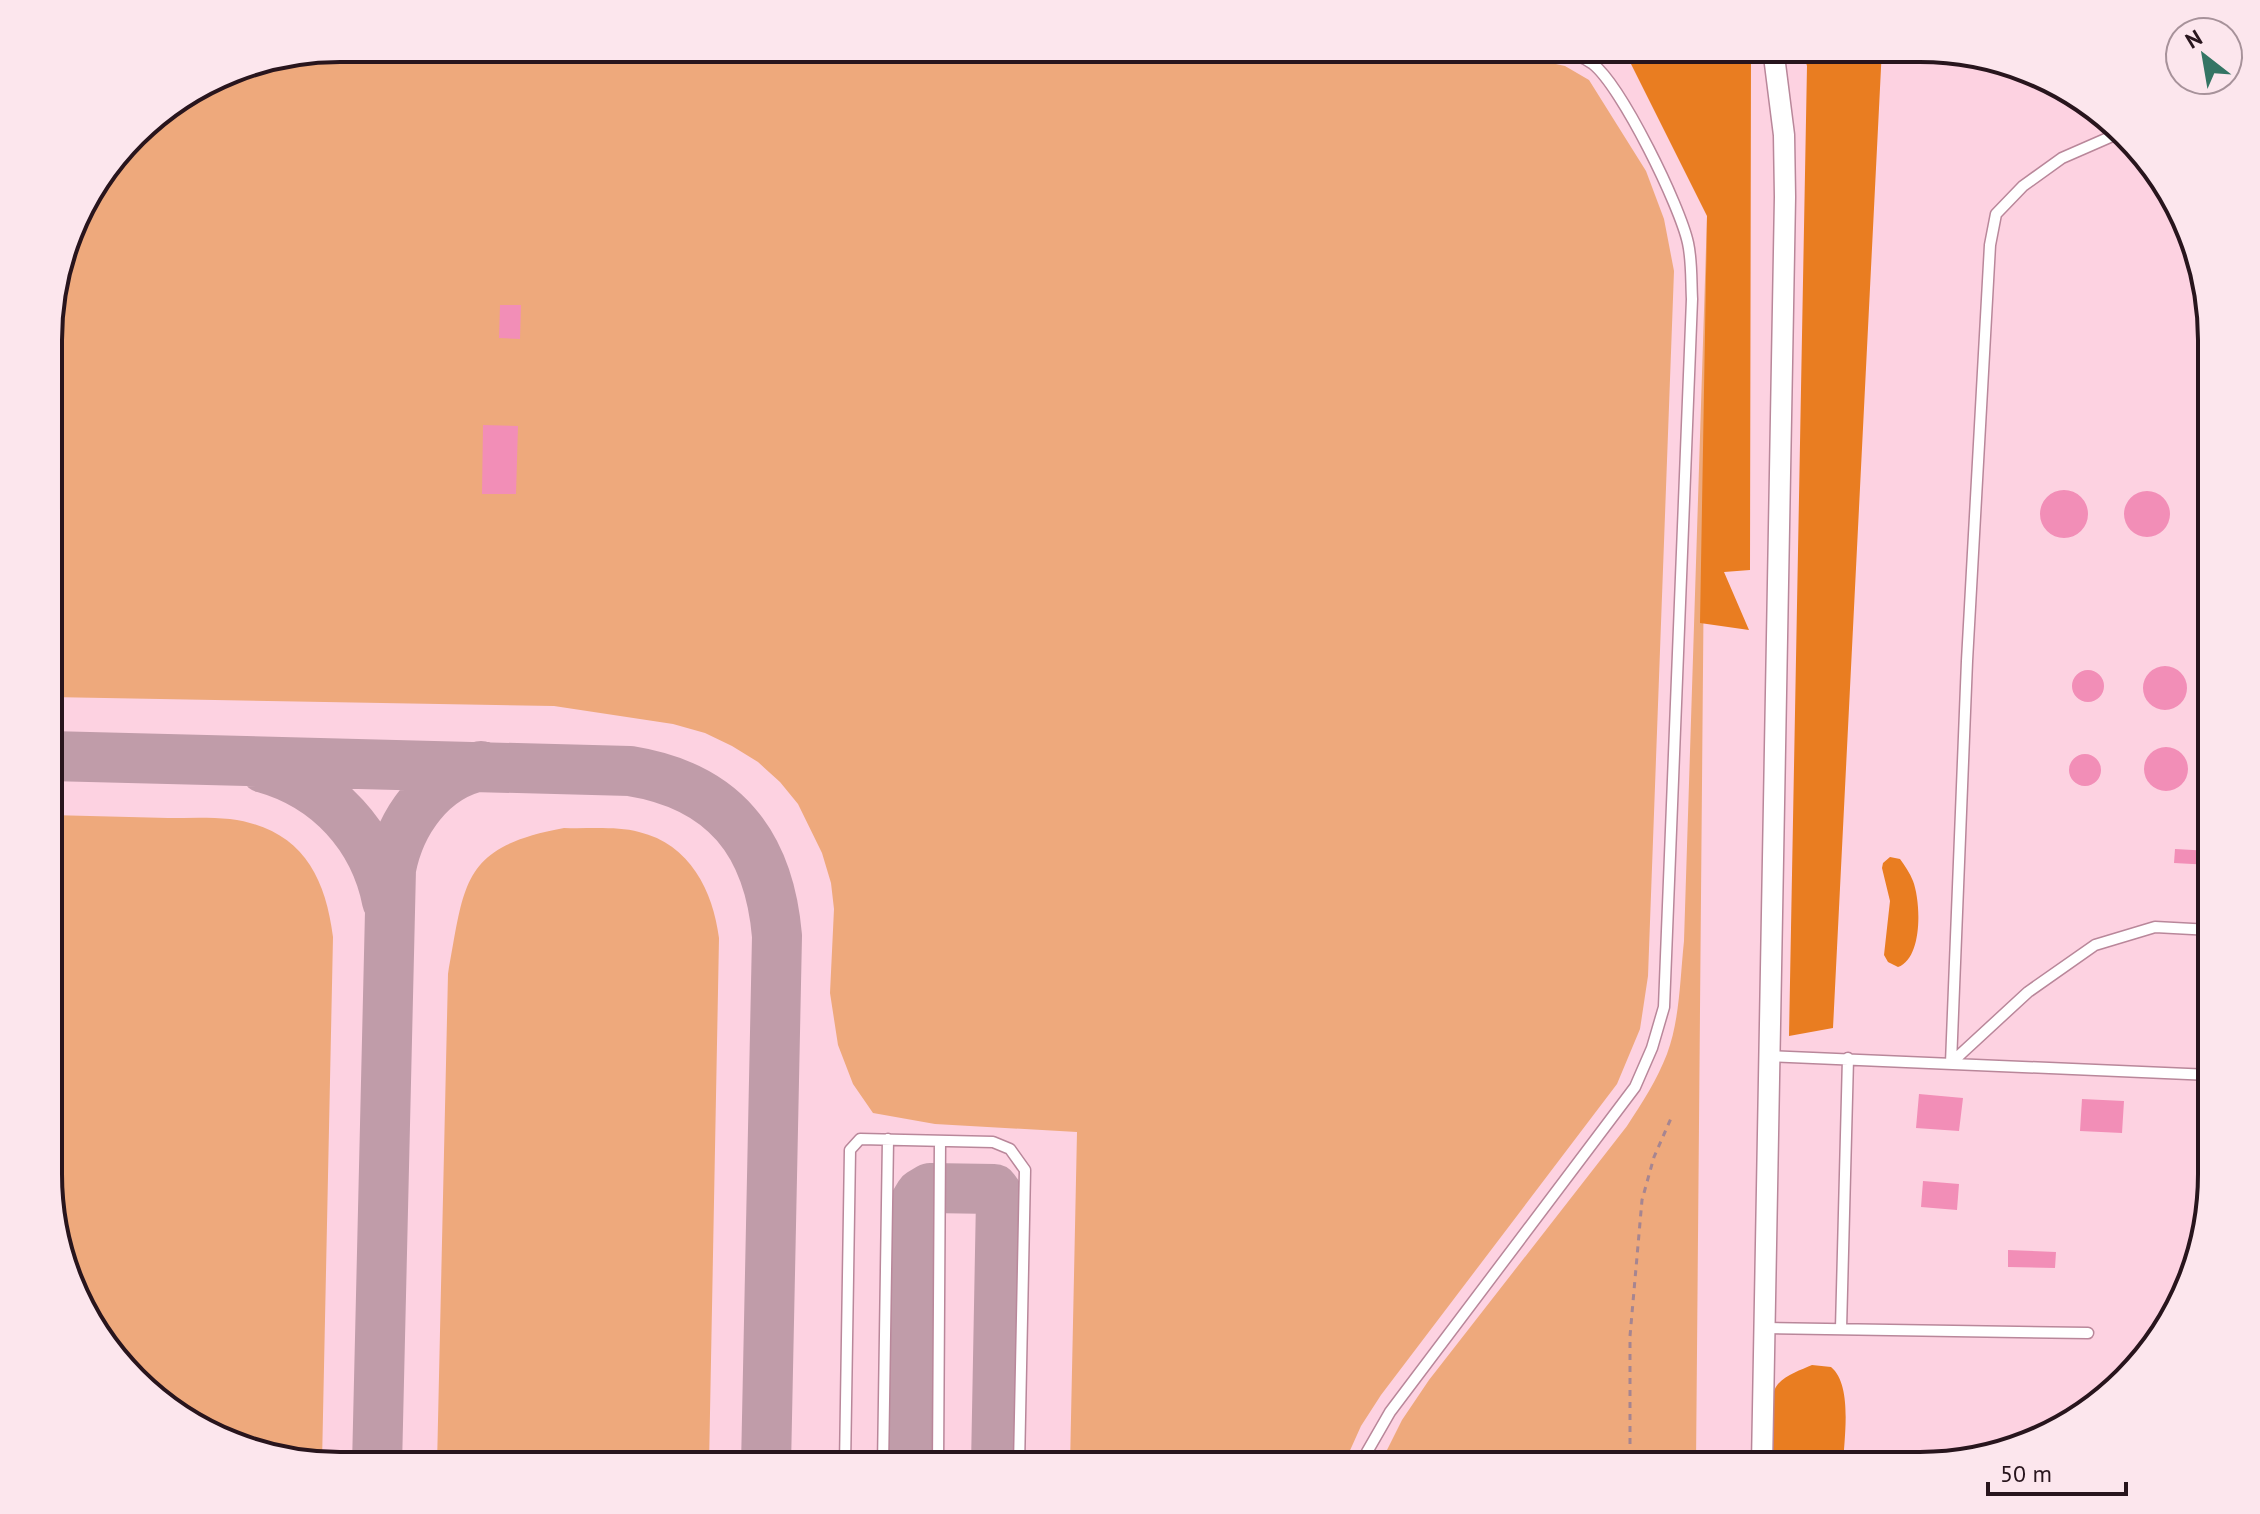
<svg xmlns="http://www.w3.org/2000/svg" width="2260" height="1514" font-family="'PT Sans',sans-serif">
<rect width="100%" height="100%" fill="#fdd2e1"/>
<path fill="#eea97c" d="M340 48H1482L1565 66 1589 80 1646 171 1664 219 1674 271 1648 976 1640 1029 1617 1084 1381 1395 1361 1426 1343 1466H1070L1077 1132 935 1124 873 1113 853 1084 838 1045 830 993 834 909 831 883 822 853 798 804 780 782 758 762 732 746 705 733 673 724 554 706 50 697V302L78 210 147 121 229 70Z
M1707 216 1696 1465 1379 1466 1402 1420 1429 1380 1627 1126C1642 1103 1657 1080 1667 1054 1680 1019 1680 978 1684 941Z
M50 815C90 816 129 817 168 818 188 818 210 817 230 819 299 828 325 873 333 937L322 1463 247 1451 177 1417 87 1320 50 1212Z
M564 828C588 829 616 826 639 832 690 844 713 891 719 938L709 1466H437L448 974C465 882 461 847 564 828Z"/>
<path fill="#e97d21" d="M1623 48H1751L1750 570 1724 572 1749 630 1700 623 1707 216Z
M1802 48H1882L1833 1028 1789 1036 1807 66Z
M1890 857 1900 859C1905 866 1910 873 1913 881 1921 902 1923 958 1898 967L1888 962 1884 955 1890 901 1882 868 1883 863Z
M1812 1365 1831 1367C1853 1385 1844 1439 1843 1465H1770C1771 1446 1766 1398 1778 1384 1787 1374 1801 1370 1812 1365Z"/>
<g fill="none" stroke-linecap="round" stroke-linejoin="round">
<path stroke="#c09ca9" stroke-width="50" d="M50 756 630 771C724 786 769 843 777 936L766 1466
M264 768C328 786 374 836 387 901
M377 1466 391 869C400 822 432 776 481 766
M909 1466 914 1204 920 1194 930 1188 994 1189 1001 1199 996 1466"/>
</g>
<path fill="#f28eb7" d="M500 305H521L520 339 499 338Z
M483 425 518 426 516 494H482Z
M2040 514a24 24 0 1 1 48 0a24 24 0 1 1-48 0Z
M2124 514a23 23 0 1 1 46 0a23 23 0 1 1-46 0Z
M2143 688a22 22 0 1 1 44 0a22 22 0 1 1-44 0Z
M2072 686a16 16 0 1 1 32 0a16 16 0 1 1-32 0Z
M2144 769a22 22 0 1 1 44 0a22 22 0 1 1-44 0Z
M2069 770a16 16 0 1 1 32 0a16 16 0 1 1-32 0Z
M2175 849 2211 851V865L2174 863Z
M1919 1094 1963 1098 1959 1131 1916 1128Z
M2082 1099 2124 1101 2122 1133 2080 1131Z
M1923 1181 1959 1184 1957 1210 1921 1207Z
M2008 1250 2056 1252 2055 1268 2008 1267Z"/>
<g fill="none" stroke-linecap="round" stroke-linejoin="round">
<defs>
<path id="lane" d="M1769 1056 2211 1075
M1951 1063 1967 661 1990 245 1996 214 2023 186 2062 158 2117 134
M1951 1063 2028 992 2095 945 2155 927 2211 930
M1763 1328 2088 1333
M1841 1329 1848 1058
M845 1466 850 1150 860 1139 993 1142 1010 1149 1025 1170 1019 1466
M883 1466 888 1139
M938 1466 940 1141
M1363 1466 1367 1452 1390 1412 1635 1087 1652 1048 1664 1007 1692 299C1691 281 1692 261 1688 243 1680 206 1622 87 1593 64 1582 56 1566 51 1553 48"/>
<path id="street" d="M1762 1465 1785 197 1784 135 1773 48"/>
</defs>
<use href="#lane" stroke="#b9879a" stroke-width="13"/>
<use href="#street" stroke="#b9879a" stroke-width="23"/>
<path stroke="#a68591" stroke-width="3" stroke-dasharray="6 6" stroke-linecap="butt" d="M1622 1466 1630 1451V1336L1642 1200 1654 1157 1672 1116"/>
<use href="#lane" stroke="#fff" stroke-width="10"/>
<use href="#street" stroke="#fff" stroke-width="20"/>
</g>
<path d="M0 0H2260V1514H0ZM340 62H1920A278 278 0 0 1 2198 340V1174A278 278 0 0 1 1920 1452H340A278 278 0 0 1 62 1174V340A278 278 0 0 1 340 62Z" fill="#fce6ed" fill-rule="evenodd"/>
<path fill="none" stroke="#28151d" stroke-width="4" d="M340 62H1920A278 278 0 0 1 2198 340V1174A278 278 0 0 1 1920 1452H340A278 278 0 0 1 62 1174V340A278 278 0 0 1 340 62Z"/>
<g transform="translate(2204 56) rotate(329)"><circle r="38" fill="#fce6ed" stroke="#a7929a" stroke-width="2"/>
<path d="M0-6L14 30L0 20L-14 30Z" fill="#347564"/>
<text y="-12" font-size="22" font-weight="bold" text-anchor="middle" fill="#28151d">N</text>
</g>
<path d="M1988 1482v12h138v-12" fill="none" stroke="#28151d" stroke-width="4"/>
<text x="2000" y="1482" font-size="24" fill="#28151d" stroke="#fce6ed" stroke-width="6" paint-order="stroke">50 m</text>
</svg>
